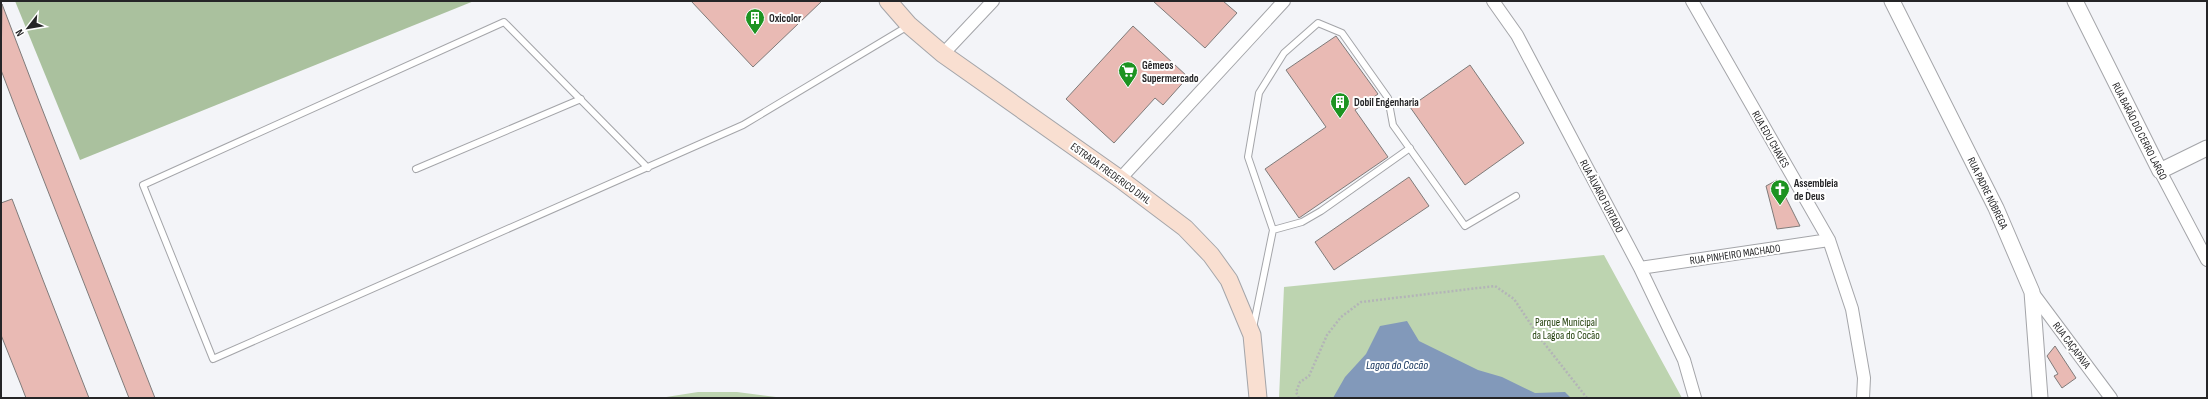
<svg xmlns="http://www.w3.org/2000/svg" width="2208" height="399" font-family="'Sofia Sans Condensed',sans-serif">
<rect width="100%" height="100%" fill="#f3f4f8"/>
<path fill="#bdd4b0" d="M1604 255 1682 398H1279L1284 287Z
M698 392H737L784 398H660Z"/>
<path fill="#aac19e" d="M15 1H474L80 160Z"/>
<path fill="#8299ba" d="M1407 321 1419 341 1478 370 1502 377 1535 393 1565 392 1571 398H1333L1345 377 1366 354 1380 326Z"/>
<path fill="#e9bab4" stroke="#7f7b7a" d="M691 1H822L753 67Z
M1153 1H1223L1237 13 1205 48Z
M2 4 39 101 155 398H129L17 112 1 70Z
M1133 26 1188 77 1163 105 1155 98 1114 143 1066 99Z
M1336 36 1378 94 1355 110 1388 157 1299 218 1265 169 1326 127 1286 70Z
M1470 65 1524 143 1465 185 1410 107Z
M1409 177 1429 206 1334 270 1315 242Z
M1777 180 1800 226 1777 229 1766 186Z
M12 199 43 280 89 398H26L21 385 1 335V203Z
M2055 346 2076 378 2062 388 2054 376 2058 374 2047 356Z"/>
<g fill="none" stroke-linecap="round" stroke-linejoin="round">
<defs>
<path id="service" d="M648 168 504 22 143 185 213 359 743 125 908 26
M416 169 581 99
M1273 230 1302 222 1321 211 1410 148
M1253 328 1273 230 1248 157 1259 93 1284 53 1318 23 1342 33 1388 98 1393 125 1465 226 1516 196"/>
<path id="minor" d="M1493 1 1517 35 1640 268 1684 360 1695 398
M1692 1 1829 240 1852 309 1864 378 1863 398
M943 54 993 1
M2160 171 2207 260
M1120 179 1284 1
M1640 268 1829 240
M2032 292 2111 398"/>
<path id="tertiary" d="M1892 1 1996 208 2032 292 2040 398
M2075 1 2160 171 2207 148"/>
<path id="secondary" d="M888 1 909 25 943 54 1120 179 1185 228 1211 255 1229 280 1252 335 1258 398"/>
</defs>
<use href="#service" stroke="#a4a5a9" stroke-width="8"/>
<use href="#minor" stroke="#a4a5a9" stroke-width="14"/>
<use href="#tertiary" stroke="#a4a5a9" stroke-width="17"/>
<use href="#secondary" stroke="#a4a5a9" stroke-width="19"/>
<path stroke="#b3b4b7" stroke-width="2.5" stroke-dasharray="2 2" stroke-linecap="butt" d="M1299 398 1296 392 1300 382 1309 376 1327 335 1341 317 1361 302 1495 286 1514 299 1540 338 1587 398"/>
<use href="#service" stroke="#fff" stroke-width="6"/>
<use href="#minor" stroke="#fff" stroke-width="12"/>
<use href="#tertiary" stroke="#fff" stroke-width="15"/>
<use href="#secondary" stroke="#f9dfd1" stroke-width="17"/>
</g>
<defs>
<symbol id="building-pin" viewBox="-11 -11 22 30"><path d="M0 17L-7.5 6A9.5 9.5 0 1 1 7.5 6Z" fill="#1d9321" stroke="#fff"/><path d="M-4-6H4V6H1V3H-1V6H-4ZM-2.5-4.3h1.7v1.8h-1.7ZM.8-4.3h1.7v1.8H.8ZM-2.5-1h1.7V.8h-1.7ZM.8-1h1.7V.8H.8Z" fill="#fff"/></symbol>
<symbol id="supermarket-pin" viewBox="-11 -11 22 30"><path d="M0 17L-7.5 6A9.5 9.5 0 1 1 7.5 6Z" fill="#1d9321" stroke="#fff"/><path d="M-6-5.5h2.5l.6 2H6L4.5 2H-2.5L-4.4-4H-6ZM-1.5 3.2a1.3 1.3 0 1 0 .1 0ZM3 3.2a1.3 1.3 0 1 0 .1 0Z" fill="#fff"/></symbol>
<symbol id="church-pin" viewBox="-11 -11 22 30"><path d="M0 17L-7.5 6A9.5 9.5 0 1 1 7.5 6Z" fill="#1d9321" stroke="#fff"/><path d="M-1.2-6h2.4v3.5h3.3v2.4h-3.3V6h-2.4V-.1h-3.3v-2.4h3.3Z" fill="#fff"/></symbol>
</defs>
<g fill-rule="evenodd">
<use href="#building-pin" x="744" y="7" width="22" height="30"/>
<use href="#supermarket-pin" x="1117" y="60" width="22" height="30"/>
<use href="#building-pin" x="1329" y="91" width="22" height="30"/>
<use href="#church-pin" x="1769" y="178" width="22" height="30"/>
</g>
<g text-anchor="middle" stroke-width="4" stroke-linejoin="round" paint-order="stroke">
<g font-size="11" font-weight="bold" fill="#252527" stroke="#fff" text-anchor="start">
<text x="769" y="22">Oxicolor</text>
<text x="1142" y="69">Gêmeos<tspan x="1142" dy="13">Supermercado</tspan></text>
<text x="1354" y="106">Dobil Engenharia</text>
<text x="1794" y="187">Assembleia<tspan x="1794" dy="13">de Deus</tspan></text>
</g>
<g font-size="11" fill="#252527" stroke="#fff">
<text transform="translate(2140 131) rotate(63)" y="4">RUA BARÃO DO CERRO LARGO</text>
<text transform="translate(1771 139) rotate(60)" y="4">RUA EDU CHAVES</text>
<text transform="translate(1111 173) rotate(36)" y="4">ESTRADA FREDERICO DIHL</text>
<text transform="translate(1988 193) rotate(64)" y="4">RUA PADRE NÓBREGA</text>
<text transform="translate(1602 196) rotate(62)" y="4">RUA ÁLVARO FURTADO</text>
<text transform="translate(1735 254) rotate(-8)" y="4">RUA PINHEIRO MACHADO</text>
<text transform="translate(2072 345) rotate(53)" y="4">RUA CAÇAPAVA</text>
</g>
<g font-size="11" fill="#1e3c06" stroke="#fff">
<text x="1566" y="326">Parque Municipal<tspan x="1566" dy="13">da Lagoa do Cocão</tspan></text>
</g>
<g font-size="12" font-style="italic" fill="#0c2c56" stroke="#fff">
<text x="1397" y="369">Lagoa do Cocão</text>
</g>
</g>
<rect width="2208" height="399" fill="none" stroke="#252527" stroke-width="4"/>
<g transform="translate(28 28) rotate(239)" stroke="#ffffff" stroke-width="3" paint-order="stroke">
<path d="M0-3L7 15L0 10L-7 15Z" fill="#252527"/>
<text y="-6" font-size="11" font-weight="bold" text-anchor="middle" fill="#252527">N</text>
</g>
</svg>
